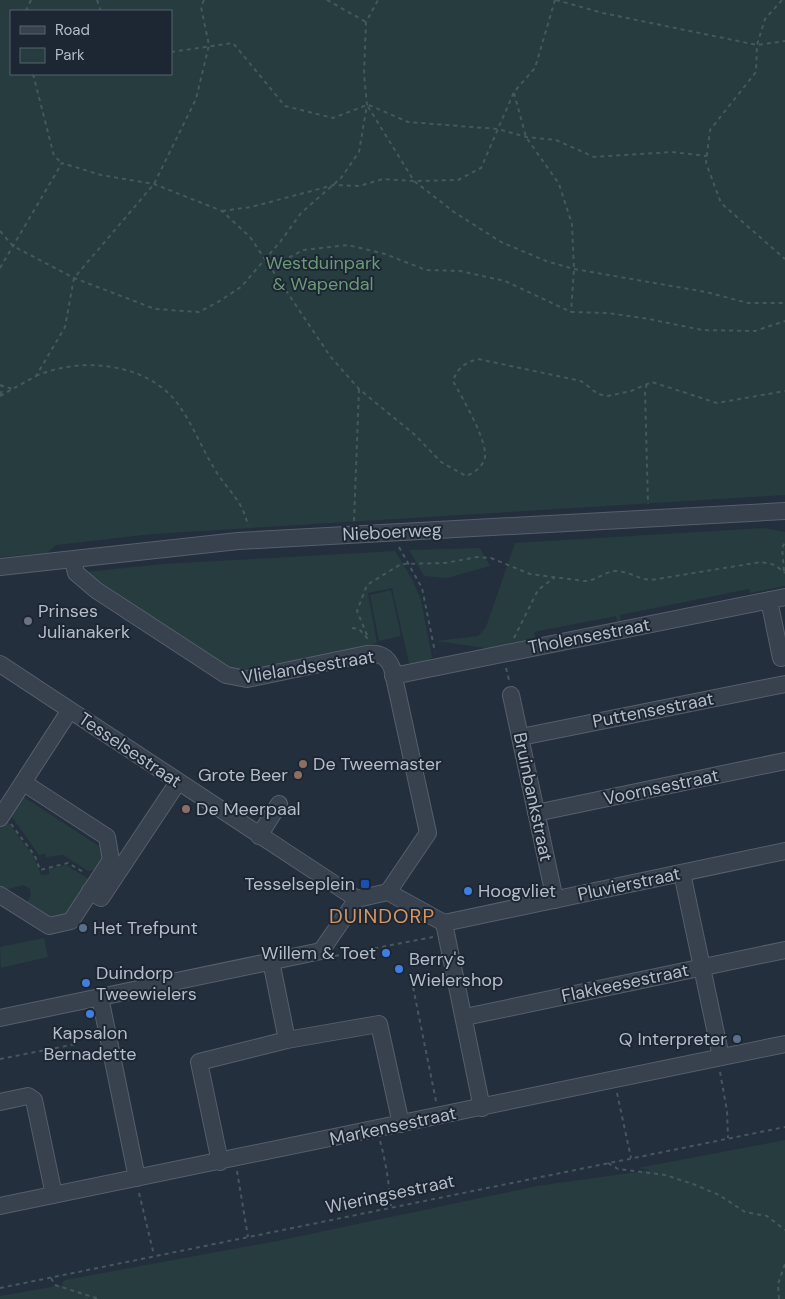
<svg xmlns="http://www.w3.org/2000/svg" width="785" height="1299" font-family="'DM Sans',sans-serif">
<rect width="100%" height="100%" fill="#242f3e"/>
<path fill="#263c3f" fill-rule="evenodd" d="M0 0H785V495L153 534 56 545 47 553 0 557ZM171 11V74H11V11Z
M764 528 785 532V586L750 593 749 589 620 615 621 625 618 626 616 616 534 632 536 642 492 649 436 641 478 636 486 627 515 543Z
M480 548 490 566 447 578 424 576 409 550Z
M395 551 413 581 421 600 432 657 429 662 413 664 409 663 392 588 368 593 377 643 277 665 233 671 86 572 163 564Z
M391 590 401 636 379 641 370 595Z
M22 796 102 848 103 862 98 869 88 871 63 855 46 857 45 853 39 855 10 814Z
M5 818 34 857 41 875 49 874V869L66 865 92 881 80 893 62 919 52 922 26 904 31 895 30 889 23 885 5 890 0 886V825Z
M44 938 48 957 1 968 0 947Z
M785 1140V1299H0V1296L63 1285 62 1283 65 1280 282 1240 537 1186 651 1170 638 1168Z"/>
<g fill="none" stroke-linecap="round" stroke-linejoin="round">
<defs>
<path id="minor" d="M73 560 76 573 96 590 226 675 247 679 367 654C380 653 387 656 392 668L428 833 388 892
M0 567 238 541 785 511
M769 600 781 658
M0 664 357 899
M393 676 785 597
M511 695 555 900
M521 737 785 684
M536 813 785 761
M0 818 70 710
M259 836 279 804
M682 873 721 1057
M90 891 101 898 178 782
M0 895 49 926 71 921 111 860 107 837 24 783
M444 923 785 851
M444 923 482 1108
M271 961 287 1040
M100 997 137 1178
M465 1017 785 950
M0 1018 321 951 357 899 388 892 444 923
M0 1102 28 1096 34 1100 54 1195
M220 1162 199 1062 287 1040 379 1024 401 1124
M0 1206 785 1044"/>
</defs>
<use href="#minor" stroke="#565f6c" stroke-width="18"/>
<path stroke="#44595c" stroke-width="2" stroke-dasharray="4 4" stroke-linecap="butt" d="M97 0 101 11
M327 0 366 22
M556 0 603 13 757 45 785 41
M782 0 765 19 757 45 756 72 710 130 706 163 721 203 785 259
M26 11 31 0
M171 52 233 43 285 106 333 118 367 105 414 181 454 212 501 242 546 261 574 269 706 292 748 303H785
M33 74 54 156 62 163
M514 93 526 137 559 184 572 224 574 269 571 312
M369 105 408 122 498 129 526 137 556 140 594 157 672 152 707 156
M222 211 251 207 334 185 359 186 383 179 414 181 458 180 481 168 514 92 535 68 555 0
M0 231 13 246 74 278 155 309 199 312 218 302 241 287 280 242 301 213 341 178 359 152 367 105 364 74 366 22 378 0
M265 260 290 257 303 250 348 245 385 254 426 270 460 271 505 281 571 312 608 313 649 319 702 330 755 331 785 321
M0 268 62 163 101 175 154 184 222 211 250 237 330 356 359 389 415 435 441 462 466 476C473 473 480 469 484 461 491 445 462 398 453 381 458 367 465 363 478 359L581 381 598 394 608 396 631 391 652 382 717 403 785 391
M36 376C78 357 142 362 174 399 191 420 200 445 214 468 227 491 242 498 248 526
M647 384 645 390 648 504
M0 385 13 389
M1 395 2 385
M0 396 36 376 65 327 74 278 154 184 196 99 209 45 201 7 204 0
M354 521 359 389
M399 547 422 588 435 652
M784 571 782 548 785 542
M352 628 359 629 368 639
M367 635 357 611 367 585 401 564 445 563 477 557 491 558 530 574 584 581C596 581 604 572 615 571 628 571 638 579 651 580L761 562 775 565 785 573
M514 638 538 590 555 577
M506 668 509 680
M11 824 35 856 40 870 68 863 85 873
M335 956 433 937
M0 1059 76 1044
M720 1072 727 1111 728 1138
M617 1093 631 1158
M436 1101 412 982 441 976
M380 1141C386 1162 389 1184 391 1206
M608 1163 618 1169 665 1175 693 1184 719 1195 745 1212 767 1216 785 1230
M237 1171 248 1237
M139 1193 154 1255
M51 1278 55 1285 99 1299
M0 1288 785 1127
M779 1299 778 1284 785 1264"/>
<use href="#minor" stroke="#38414e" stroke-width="16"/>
</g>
<circle fill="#6b7280" stroke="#1d2633" stroke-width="2" cx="28" cy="621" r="5"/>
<g fill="#8d6e63" stroke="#1d2633" stroke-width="2">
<circle cx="303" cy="764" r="5"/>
<circle cx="298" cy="775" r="5"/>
<circle cx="186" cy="809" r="5"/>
</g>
<rect fill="#1a4fb4" stroke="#1d2633" stroke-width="2" x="360" y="879" width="10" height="10" rx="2.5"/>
<g fill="#3f7fe0" stroke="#1d2633" stroke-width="2">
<circle cx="468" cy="891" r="5"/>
<circle cx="386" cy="953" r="5"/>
<circle cx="399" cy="969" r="5"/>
<circle cx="86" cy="983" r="5"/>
<circle cx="90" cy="1014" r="5"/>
</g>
<g fill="#5c6f8a" stroke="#1d2633" stroke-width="2">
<circle cx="83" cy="928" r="5"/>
<circle cx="737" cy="1039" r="5"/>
</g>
<g text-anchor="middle" stroke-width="4" stroke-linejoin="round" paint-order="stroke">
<g font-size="18" fill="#6b9a76" stroke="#1d2633">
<text x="323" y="269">Westduinpark<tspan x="323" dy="21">&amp; Wapendal</tspan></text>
</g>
<g font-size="18" fill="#b4bcc9" stroke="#1d2633">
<text transform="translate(392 532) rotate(-3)" y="6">Nieboerweg</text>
<text transform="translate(589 636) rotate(-11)" y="6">Tholensestraat</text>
<text transform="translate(308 667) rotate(-9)" y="6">Vlielandsestraat</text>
<text transform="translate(653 710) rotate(-11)" y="6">Puttensestraat</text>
<text transform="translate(130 750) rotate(34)" y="6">Tesselsestraat</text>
<text transform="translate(661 787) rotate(-12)" y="6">Voornsestraat</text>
<text transform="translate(533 797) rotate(78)" y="6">Bruinbankstraat</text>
<text transform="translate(629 884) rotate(-12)" y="6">Pluvierstraat</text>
<text transform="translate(625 983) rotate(-12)" y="6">Flakkeesestraat</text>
<text transform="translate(393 1126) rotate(-12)" y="6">Markensestraat</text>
<text transform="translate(390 1194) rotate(-12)" y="6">Wieringsestraat</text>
</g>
<g font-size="18" fill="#b4bcc9" stroke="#1d2633" text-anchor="start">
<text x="38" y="617">Prinses<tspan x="38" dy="21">Julianakerk</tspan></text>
<text x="313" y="770">De Tweemaster</text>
<text x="288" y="781" text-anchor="end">Grote Beer</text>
<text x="196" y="815">De Meerpaal</text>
<text x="355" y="890" text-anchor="end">Tesselseplein</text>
<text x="478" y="897">Hoogvliet</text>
<text x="93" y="934">Het Trefpunt</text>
<text x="376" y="959" text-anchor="end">Willem &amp; Toet</text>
<text x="409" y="965">Berry's<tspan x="409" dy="21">Wielershop</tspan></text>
<text x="96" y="979">Duindorp<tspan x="96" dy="21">Tweewielers</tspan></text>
<text x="90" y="1039" text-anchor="middle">Kapsalon<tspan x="90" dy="21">Bernadette</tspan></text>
<text x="727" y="1045" text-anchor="end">Q Interpreter</text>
</g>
<g font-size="20" letter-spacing="1" fill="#d59563" stroke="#1d2633">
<text x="382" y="923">DUINDORP</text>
</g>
</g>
<rect x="10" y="10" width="162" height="65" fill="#1d2633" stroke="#59626f"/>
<rect x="20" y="26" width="25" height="8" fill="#38414e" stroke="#59626f"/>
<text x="55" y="35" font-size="15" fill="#b4bcc9">Road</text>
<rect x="20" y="48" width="25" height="15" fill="#263c3f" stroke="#59626f"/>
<text x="55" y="60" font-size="15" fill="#b4bcc9">Park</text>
</svg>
